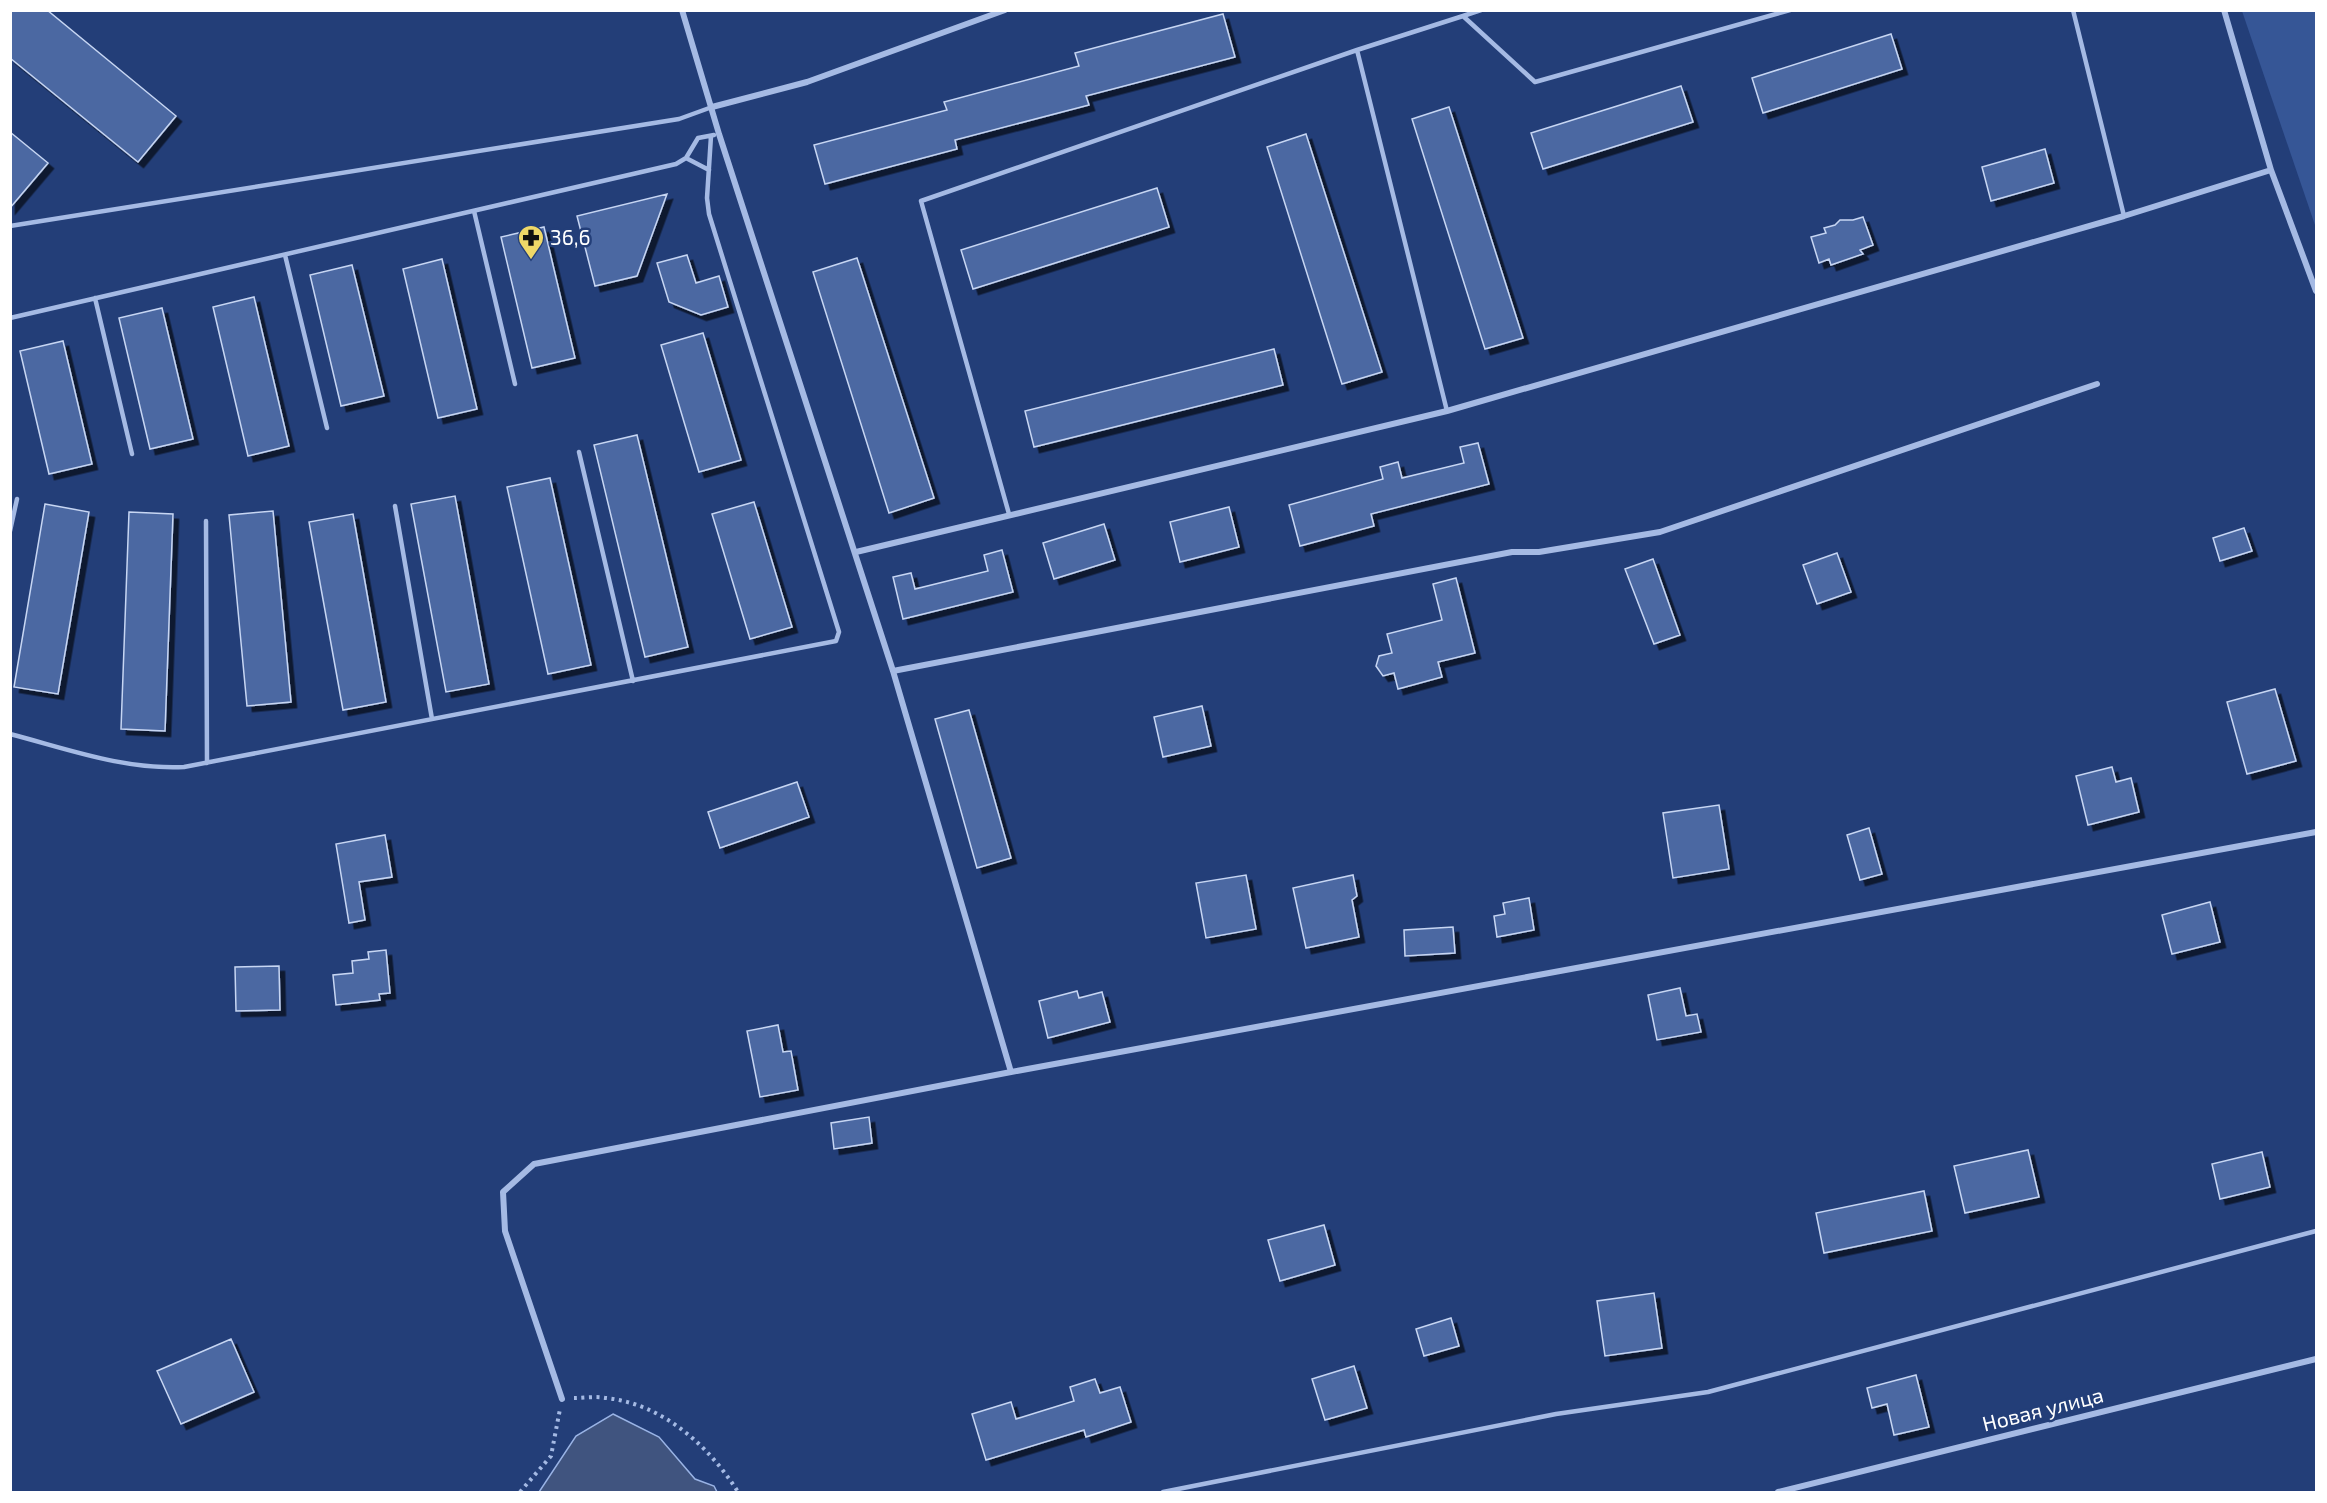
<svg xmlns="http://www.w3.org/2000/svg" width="2327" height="1503" font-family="'Exo 2',sans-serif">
<defs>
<filter id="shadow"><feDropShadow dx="5.5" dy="5.5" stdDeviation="0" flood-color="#0009"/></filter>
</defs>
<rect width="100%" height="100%" fill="#233e78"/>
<path fill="#365696" d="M2242 11H2316V228Z"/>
<path fill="#40547f" stroke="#99b3e5" stroke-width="1.5" d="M613 1414 659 1437 695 1479 714 1486 717 1492H539L576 1436Z"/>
<path fill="#4b68a2" stroke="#c7d6f3" stroke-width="1.5" filter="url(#shadow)" d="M10 10H47L176 116 138 162 10 58Z
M1223 14 1235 57 1086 96 1089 105 955 140 957 149 825 184 814 145 947 110 944 102 1079 66 1075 53Z
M1891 34 1902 69 1763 113 1752 78Z
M1681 86 1693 122 1543 169 1531 133Z
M1449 107 1523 338 1485 349 1412 119Z
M10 132 48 163 10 208Z
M1306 134 1382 372 1342 384 1267 147Z
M2045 149 2054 183 1991 201 1982 167Z
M1157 188 1169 227 973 289 961 250Z
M667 194 637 276 595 286 577 216Z
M1863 217 1873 245 1860 250 1863 254 1831 265 1829 259 1819 263 1811 237 1826 233 1824 228 1835 225 1840 220H1853Z
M544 227 575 358 532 368 501 237Z
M687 255 696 283 719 276 728 307 701 315 669 302 657 263Z
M857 258 934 498 889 513 813 272Z
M442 259 477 409 438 418 403 269Z
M352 265 384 396 341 406 310 275Z
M254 297 289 446 248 456 213 307Z
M162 308 193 439 150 449 119 318Z
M703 333 741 460 699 472 661 345Z
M63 341 92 464 49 474 20 351Z
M1274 349 1283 385 1034 447 1025 411Z
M637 435 688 647 645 657 594 445Z
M1478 443 1489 484 1371 514 1374 526 1300 546 1289 505 1383 479 1380 467 1398 462 1402 478 1464 463 1460 447Z
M550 478 591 665 548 674 507 487Z
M455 496 489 684 446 692 411 504Z
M754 502 792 627 750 639 712 514Z
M45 504 89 512 58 694 14 687Z
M1229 507 1239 547 1180 562 1170 522Z
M273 511 291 702 247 706 229 515Z
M129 512 173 514 165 731 121 729Z
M353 514 386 702 343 710 309 522Z
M1104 524 1115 560 1054 579 1043 543Z
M2244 528 2252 551 2220 561 2213 538Z
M1002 550 1013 592 903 619 893 577 911 573 915 589 988 571 984 555Z
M1837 553 1851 592 1817 604 1803 565Z
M1653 559 1680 635 1654 644 1625 569Z
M1456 578 1475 653 1438 662 1442 677 1398 689 1394 673 1383 676 1376 666 1379 656 1392 653 1387 634 1442 620 1433 584Z
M2275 689 2296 761 2247 774 2227 702Z
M1202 706 1211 746 1163 757 1154 717Z
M969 710 1011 858 977 868 935 719Z
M2112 767 2116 782 2131 778 2139 812 2088 825 2076 776Z
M797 782 809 817 720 848 708 812Z
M1719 805 1729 869 1673 878 1663 813Z
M1869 828 1882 874 1860 880 1847 835Z
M385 835 392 877 359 882 365 920 349 923 336 844Z
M1246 875 1256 929 1206 938 1196 883Z
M1353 875 1357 896 1352 900 1359 937 1306 948 1293 888Z
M1529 898 1534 930 1497 937 1494 916 1505 914 1503 903Z
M2210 902 2220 942 2172 954 2162 915Z
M1453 927 1455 953 1405 956 1404 930Z
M386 950 390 993 379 994 380 1000 336 1005 333 975 353 973 352 961 369 959 368 952Z
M279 966 280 1010 236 1011 235 967Z
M1680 988 1686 1016 1697 1014 1701 1032 1657 1040 1648 995Z
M1077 991 1079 998 1102 992 1110 1022 1048 1038 1039 1001Z
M778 1025 783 1052 791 1051 798 1090 760 1097 747 1031Z
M869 1117 872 1143 834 1149 831 1123Z
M2028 1150 2039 1197 1965 1213 1954 1166Z
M2262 1152 2270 1187 2220 1199 2212 1164Z
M1924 1191 1932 1231 1824 1253 1816 1213Z
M1324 1225 1335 1265 1280 1281 1268 1240Z
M1654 1293 1662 1348 1605 1356 1597 1301Z
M1451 1318 1459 1346 1424 1356 1416 1329Z
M231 1339 254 1392 181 1424 157 1371Z
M1354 1366 1367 1408 1325 1420 1312 1379Z
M1916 1375 1929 1427 1894 1435 1887 1404 1872 1408 1867 1388Z
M1095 1379 1100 1393 1120 1387 1131 1422 1086 1437 1084 1430 986 1460 972 1414 1011 1402 1016 1419 1074 1401 1070 1387Z"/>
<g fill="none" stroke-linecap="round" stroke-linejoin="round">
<path stroke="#a5bae4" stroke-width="4" stroke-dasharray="3 4.5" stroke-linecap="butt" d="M574 1398C584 1398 596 1396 606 1398 663 1404 709 1446 738 1492
M520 1492 551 1456 560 1409"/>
<path stroke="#a5bae4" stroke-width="4.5" d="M2073 10 2124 216
M1463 16 1481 10
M1357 50 1463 16 1535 82 1790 10
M686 158 709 170
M474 211 515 384
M10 226 679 119 712 107
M285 255 327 428
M95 298 132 454
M10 318 676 164 686 158 698 138 714 135
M579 452 633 681
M395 506 432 719
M1009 514 921 201 1357 50 1447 411
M206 521 207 763
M10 531 17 499
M10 734C68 749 124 770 184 767L836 641 839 632 709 214 707 198 711 136
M1163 1492 1556 1414 1708 1392 2316 1231"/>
<path stroke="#a5bae4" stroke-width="6" d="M682 10 719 134 893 671 1011 1072
M2224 10 2271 170 2316 291
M712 107 807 82 1005 10
M856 552 1447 411 2124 216 2271 170
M893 671 1512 552H1539L1660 532 2097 384
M562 1399 505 1231 503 1192 534 1164 1011 1072 2316 832
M1778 1492 2316 1359"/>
</g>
<defs>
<symbol id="pharmacy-pin" viewBox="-11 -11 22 30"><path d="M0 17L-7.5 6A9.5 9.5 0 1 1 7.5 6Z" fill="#efd868" stroke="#233e78"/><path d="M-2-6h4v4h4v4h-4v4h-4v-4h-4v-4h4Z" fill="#111"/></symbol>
</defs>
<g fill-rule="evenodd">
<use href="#pharmacy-pin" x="516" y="223" width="30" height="40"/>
</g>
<g text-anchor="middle" stroke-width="5" stroke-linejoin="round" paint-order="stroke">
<g font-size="21" fill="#fff" stroke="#233e78" text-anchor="start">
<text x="550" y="245">36,6</text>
</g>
<g font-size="21" fill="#fff" stroke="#233e78">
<text transform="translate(2043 1410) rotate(-14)" y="7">Новая улица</text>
</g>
</g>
<rect width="2327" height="1503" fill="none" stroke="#ffffff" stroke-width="24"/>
</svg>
